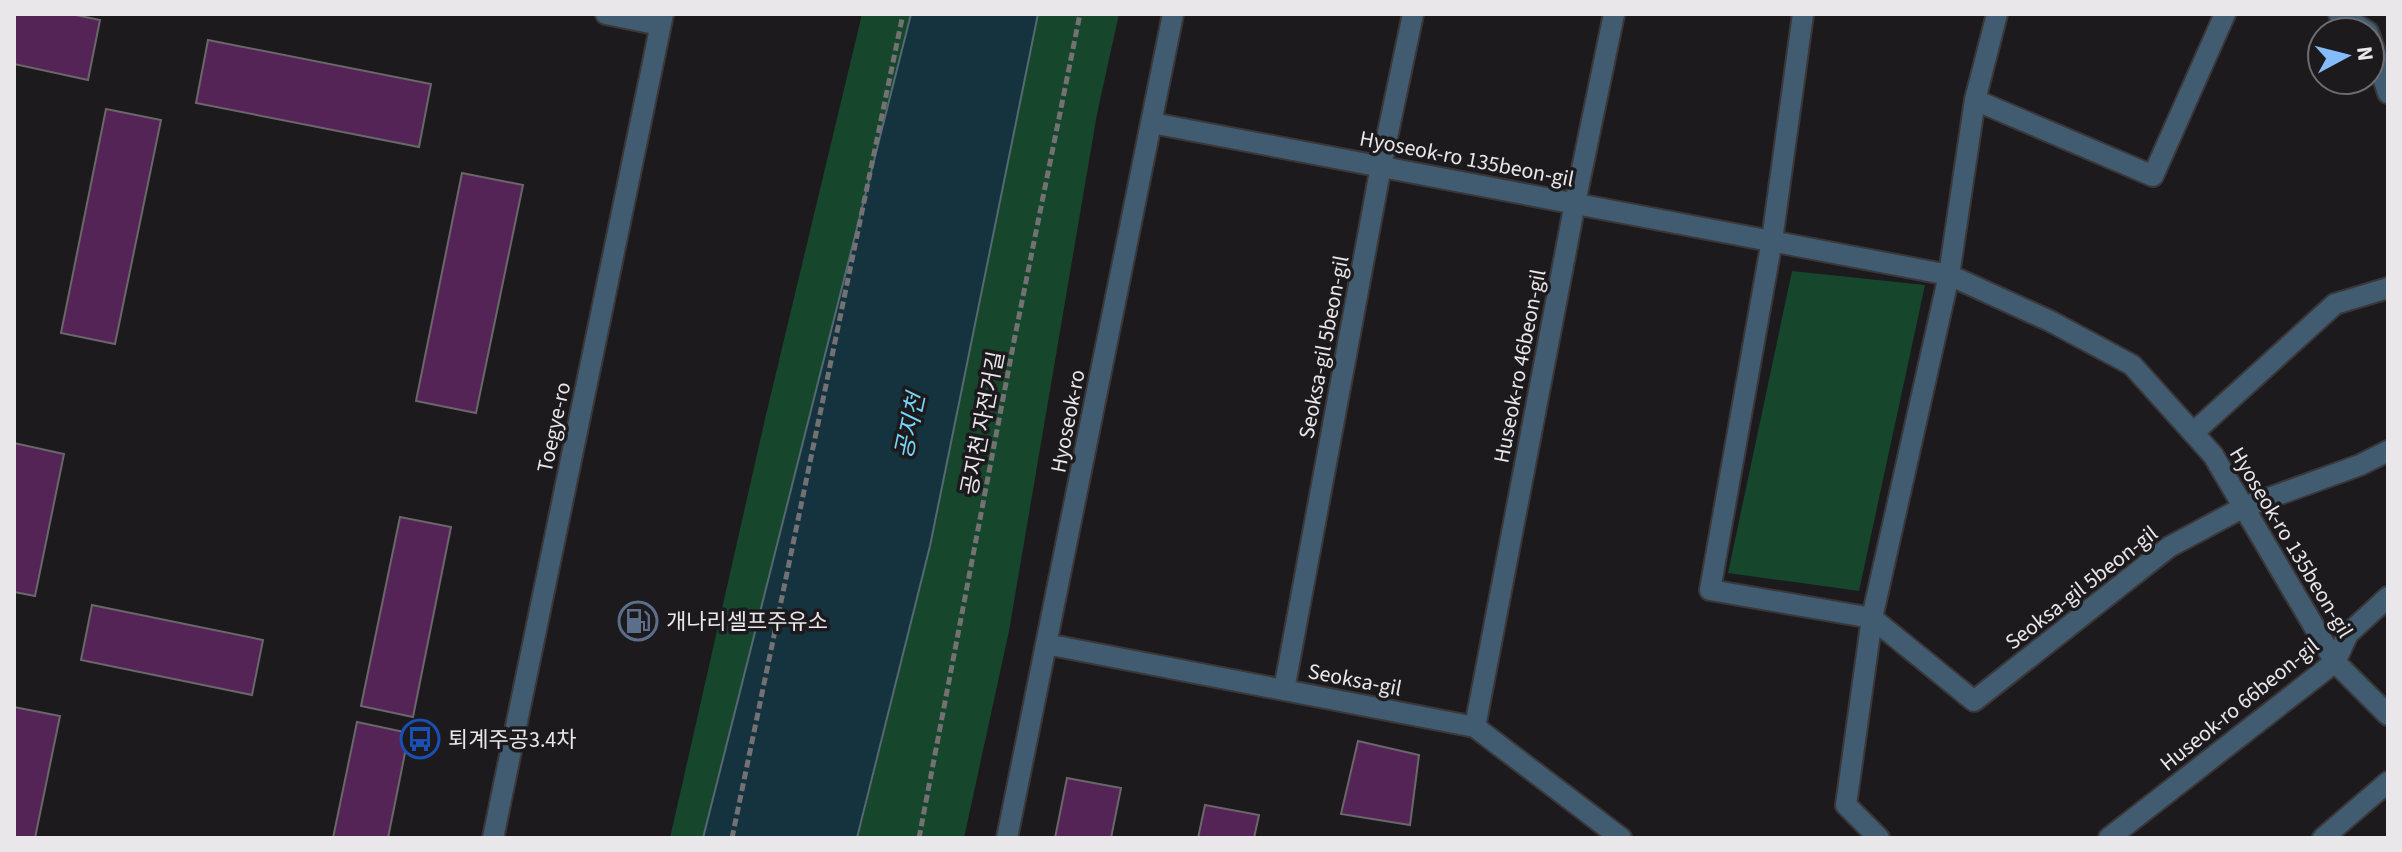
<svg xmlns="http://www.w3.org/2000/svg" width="2402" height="852" font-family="'Source Sans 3','Noto Sans KR',sans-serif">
<rect width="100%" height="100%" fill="#1d1a1d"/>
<path fill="#16462b" d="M862 14H911L703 838H670L765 419Z
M1038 14H1119L1097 114 1009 631 964 838H858L930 546Z
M1792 271 1925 285 1859 591 1728 573Z"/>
<path fill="#15333e" stroke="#556971" stroke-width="2" d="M911 14H1038L930 546 857 838H703Z"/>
<path fill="#552456" stroke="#6a676a" stroke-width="2" d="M14 14H71L100 20 88 80 14 64Z
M208 40 431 84 419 147 196 103Z
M106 109 161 120 115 344 61 333Z
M462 173 523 185 476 413 416 401Z
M14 443 64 454 35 596 14 592Z
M400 517 451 527 413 717 361 706Z
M92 605 263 640 252 695 81 660Z
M14 707 60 716 35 838H14Z
M357 722 409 733 388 838H333Z
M1358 741 1419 755 1410 825 1341 814Z
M1067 778 1121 788 1111 838H1055Z
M1205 805 1259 815 1254 838H1198Z"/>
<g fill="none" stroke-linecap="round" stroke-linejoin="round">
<defs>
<path id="minor" d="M606 14 660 25
M1803 14 1772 240 1710 590 1872 618 1974 701 2169 547 2244 507 2360 465 2388 451
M2339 14 2368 32
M2370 37 2388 93
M1975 100 2153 176 2225 14
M1152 123 1949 275 2050 321 2132 365 2213 455 2335 662 2388 715
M2193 433 2335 304 2388 288
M1046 644 1475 727 1621 838
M1284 690 1381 166 1413 14
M1475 727 1575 203 1614 14
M493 838 663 14
M1007 838 1173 14
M1879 838 1846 805 1872 618 1949 275 1975 100 1997 14
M2109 838 2335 662 2348 634 2388 597
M2323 838 2388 782"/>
</defs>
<use href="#minor" stroke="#3a373a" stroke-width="24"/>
<path stroke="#737173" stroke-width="5" stroke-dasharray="8 4" stroke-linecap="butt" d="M732 838 903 14
M919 838 1015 336 1080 14"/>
<use href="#minor" stroke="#415c70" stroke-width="20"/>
</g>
<defs>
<symbol id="fuel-ring" viewBox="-11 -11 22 22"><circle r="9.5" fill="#1d1a1d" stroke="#5c6f8a" stroke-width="1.5"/><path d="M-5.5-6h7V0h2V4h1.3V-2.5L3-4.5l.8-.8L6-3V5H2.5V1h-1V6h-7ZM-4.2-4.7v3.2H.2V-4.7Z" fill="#5c6f8a"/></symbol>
<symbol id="bus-ring" viewBox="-11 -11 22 22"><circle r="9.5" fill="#1d1a1d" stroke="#1a4fb4" stroke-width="1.5"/><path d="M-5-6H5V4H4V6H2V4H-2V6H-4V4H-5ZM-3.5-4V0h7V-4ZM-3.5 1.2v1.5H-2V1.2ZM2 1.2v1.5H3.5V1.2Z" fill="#1a4fb4"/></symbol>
</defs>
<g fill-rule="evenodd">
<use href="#fuel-ring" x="616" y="599" width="44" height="44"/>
<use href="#bus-ring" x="398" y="717" width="44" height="44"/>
</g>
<g text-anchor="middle" stroke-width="7" stroke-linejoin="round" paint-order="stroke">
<g font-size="22" fill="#e9e7e9" stroke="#1d1a1d">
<text transform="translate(1467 158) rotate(11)" y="8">Hyoseok-ro 135beon-gil</text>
<text transform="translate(1323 347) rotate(-79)" y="8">Seoksa-gil 5beon-gil</text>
<text transform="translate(1519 366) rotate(-79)" y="8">Huseok-ro 46beon-gil</text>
<text transform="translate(1067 421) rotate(-79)" y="8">Hyoseok-ro</text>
<text transform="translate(982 423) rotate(-79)" y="8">공지천 자전거길</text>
<text transform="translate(553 427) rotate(-78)" y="8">Toegye-ro</text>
<text transform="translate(2292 542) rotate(59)" y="8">Hyoseok-ro 135beon-gil</text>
<text transform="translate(2081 587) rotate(-38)" y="8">Seoksa-gil 5beon-gil</text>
<text transform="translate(1355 679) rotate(11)" y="8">Seoksa-gil</text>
<text transform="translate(2239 704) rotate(-39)" y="8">Huseok-ro 66beon-gil</text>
</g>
<g font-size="22" fill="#e9e7e9" stroke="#1d1a1d" text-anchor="start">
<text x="666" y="629">개나리셀프주유소</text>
<text x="448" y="747">퇴계주공3.4차</text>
</g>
<g font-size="24" font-style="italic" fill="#74d8fb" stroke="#1d1a1d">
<text transform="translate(910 426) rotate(-78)" y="8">공지천</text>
</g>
</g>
<rect width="2402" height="852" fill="none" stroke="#e9e7e9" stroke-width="32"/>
<g transform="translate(2346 56) rotate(83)"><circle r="38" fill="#1d1a1d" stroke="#6f6c6f" stroke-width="2"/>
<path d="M0-6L14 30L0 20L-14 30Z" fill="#84bcfb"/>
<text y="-12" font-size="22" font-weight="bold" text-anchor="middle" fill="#e9e7e9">N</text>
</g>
</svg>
